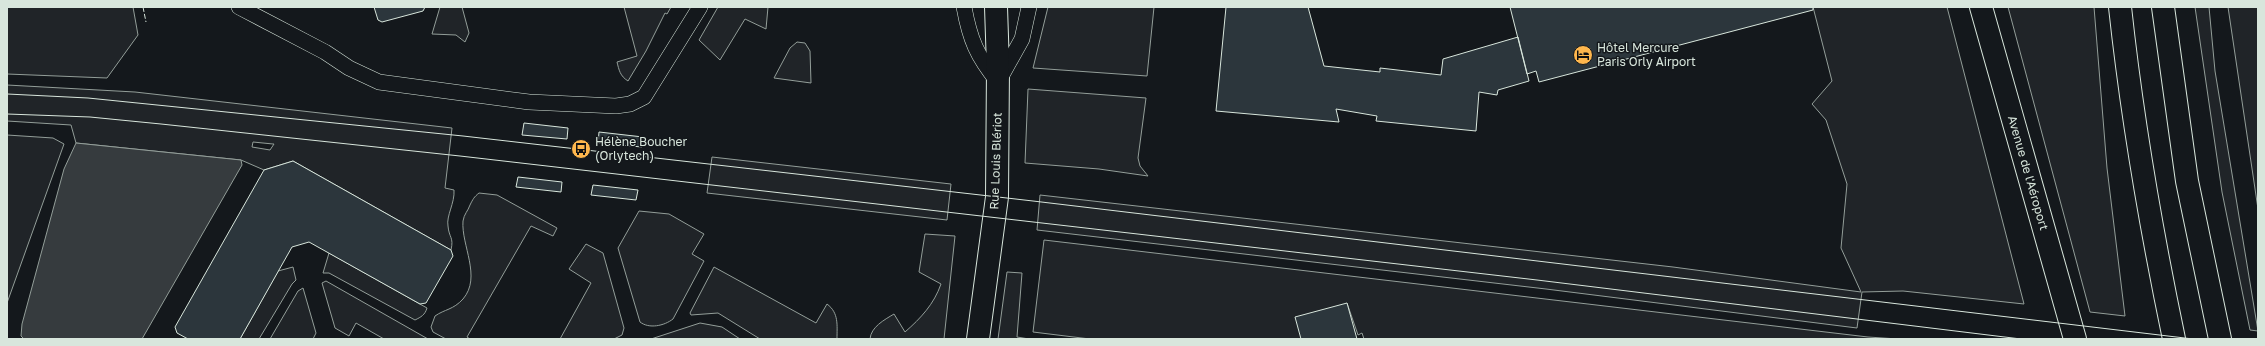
<svg xmlns="http://www.w3.org/2000/svg" width="2265" height="346" font-family="'Golos Text',sans-serif">
<rect width="100%" height="100%" fill="#14181c"/>
<path fill="#202428" stroke="#939e99" fill-rule="evenodd" d="M7 7H133L138 35 107 78 7 74Z
M440 7H462L469 33 465 42 456 35 432 34Z
M624 7H671L667 14 665 13 646 51 628 81C620 76 619 70 617 62L637 56Z
M718 7H768L766 29 745 19 720 60 699 40Z
M1048 7H1154L1147 76 1033 68Z
M1813 7H1947L2024 304 1903 291 1862 292 1857 328 1546 289 1037 230 1040 195 1673 267 1861 292 1841 248 1847 184 1826 120 1812 104 1832 81Z
M2008 7H2094L2107 168 2125 316 2090 312Z
M2195 7H2209L2215 71 2258 331 2250 330 2222 192Z
M2228 7H2258V209Z
M797 42 805 43 810 51 811 83 774 78 790 48Z
M7 85 135 92 452 128 445 188 454 190C455 203 446 216 448 226 449 238 454 237 451 250L293 161 264 170 241 160 76 143 71 125 7 121ZM253 142 273 144H274L270 150 252 147Z
M1028 89 1146 98 1138 158 1140 166 1148 176 1099 169 1025 163Z
M7 135 53 138 64 144 7 303Z
M712 157 951 184 947 220 707 193Z
M479 193 497 195 557 228 553 236 531 226 467 337 470 339H446L433 332 431 327 435 316C445 309 453 310 463 299 482 277 461 245 463 221 464 214 468 211 470 205 473 199 474 197 479 193Z
M639 211 669 214 704 234 692 254 704 261 673 319C664 326 649 329 640 322L618 248Z
M925 234 955 236 944 339H870C871 327 884 320 894 314L905 332C921 318 934 304 941 284L919 272Z
M1044 240 1868 337 1898 339H1364L1362 333 1358 335 1347 303 1301 339H1090L1033 332Z
M586 244 603 253 624 328 622 335 614 339H560L591 283 569 269Z
M329 253 427 308C425 315 421 317 415 320L329 273H323Z
M293 267 296 280 292 284 259 339H240L278 271Z
M714 267 816 323 827 304C839 313 837 325 837 339H760L718 313 691 315 690 313Z
M1007 272 1022 273 1017 337 1029 339H998Z
M326 281 428 339H384L356 323 349 336 335 328 322 283Z
M303 288 316 333 313 339H270L298 291Z
M700 323 722 327 740 339H651Z"/>
<path fill="#363b3e" stroke="#939e99" d="M76 143 241 160 242 165 142 339H24L21 336 22 324 64 169Z"/>
<path fill="#2c363c" stroke="#d8e6dc" d="M374 7H425L423 11 382 22 378 20Z
M1226 7H1308L1324 66 1380 72V68L1441 75 1443 59 1518 37 1529 81 1498 90 1497 95 1479 92 1476 131 1376 121 1377 116 1336 109 1339 122 1216 111Z
M1510 7H1813V10L1539 82 1536 71 1527 74Z
M524 123 568 128 567 139 522 135Z
M599 132 643 137 642 147 598 143Z
M293 161 451 250 453 256 426 303 420 304 309 242 292 247 240 339H188L177 333 175 327 264 170Z
M518 177 562 182 561 192 516 187Z
M593 185 638 190 636 200 591 195Z
M1347 303 1357 339H1301L1295 317Z"/>
<g fill="none" stroke-linecap="round" stroke-linejoin="round">
<defs>
<path id="lane" d="M239 7 325 52 349 68 379 82 529 102 616 106 630 104 644 97 700 7
M964 7C970 40 977 56 998 82L1022 39 1029 7"/>
<path id="street" d="M978 339 997 197 998 67 996 7"/>
<path id="highway" d="M1981 7 2075 339
M2120 7C2132 118 2151 229 2174 339
M2163 7 2187 181 2220 339"/>
</defs>
<use href="#lane" stroke="#d8e6dc" stroke-width="16"/>
<use href="#street" stroke="#d8e6dc" stroke-width="24"/>
<use href="#highway" stroke="#d8e6dc" stroke-width="24"/>
<use href="#lane" stroke="#14181c" stroke-width="15"/>
<use href="#street" stroke="#14181c" stroke-width="22"/>
<use href="#highway" stroke="#14181c" stroke-width="22"/>
<path stroke="#d8e6dc" stroke-width="1" d="M7 94 88 98 463 136 1033 201 2193 339
M7 114 90 117 161 124 460 156 1537 280 2021 339"/>
<path stroke="#d8e6dc" stroke-width="1" stroke-dasharray="5 2" stroke-linecap="butt" d="M143 7 146 22"/>
</g>
<defs>
<symbol id="hotel-disc" viewBox="-11 -11 22 22"><circle r="9.5" fill="#ffb74d" stroke="#14181c"/><path d="M-6-4.5h1.5V1H6V5H4.5V3h-9V5H-6ZM-4 0a1.8 1.8 0 1 1 3.6 0ZM.5 0V-2.5h3Q6-2.5 6 0Z" fill="#111"/></symbol>
<symbol id="bus-disc" viewBox="-11 -11 22 22"><circle r="9.5" fill="#ffb74d" stroke="#14181c"/><path d="M-5-6H5V4H4V6H2V4H-2V6H-4V4H-5ZM-3.5-4V0h7V-4ZM-3.5 1.2v1.5H-2V1.2ZM2 1.2v1.5H3.5V1.2Z" fill="#111"/></symbol>
</defs>
<g fill-rule="evenodd">
<use href="#hotel-disc" x="1572" y="44" width="22" height="22"/>
<use href="#bus-disc" x="570" y="138" width="22" height="22"/>
</g>
<g text-anchor="middle" stroke-width="3" stroke-linejoin="round" paint-order="stroke">
<g font-size="12" fill="#d8e6dc" stroke="#14181c" text-anchor="start">
<text x="1597" y="52">Hôtel Mercure<tspan x="1597" dy="14">Paris Orly Airport</tspan></text>
<text x="595" y="146">Hélène Boucher<tspan x="595" dy="14">(Orlytech)</tspan></text>
</g>
<g font-size="12" fill="#d8e6dc" stroke="#14181c">
<text transform="translate(996 161) rotate(-88)" y="4">Rue Louis Blériot</text>
<text transform="translate(2028 173) rotate(74)" y="4">Avenue de l'Aéroport</text>
</g>
</g>
<rect width="2265" height="346" fill="none" stroke="#d8e6dc" stroke-width="16"/>
</svg>
